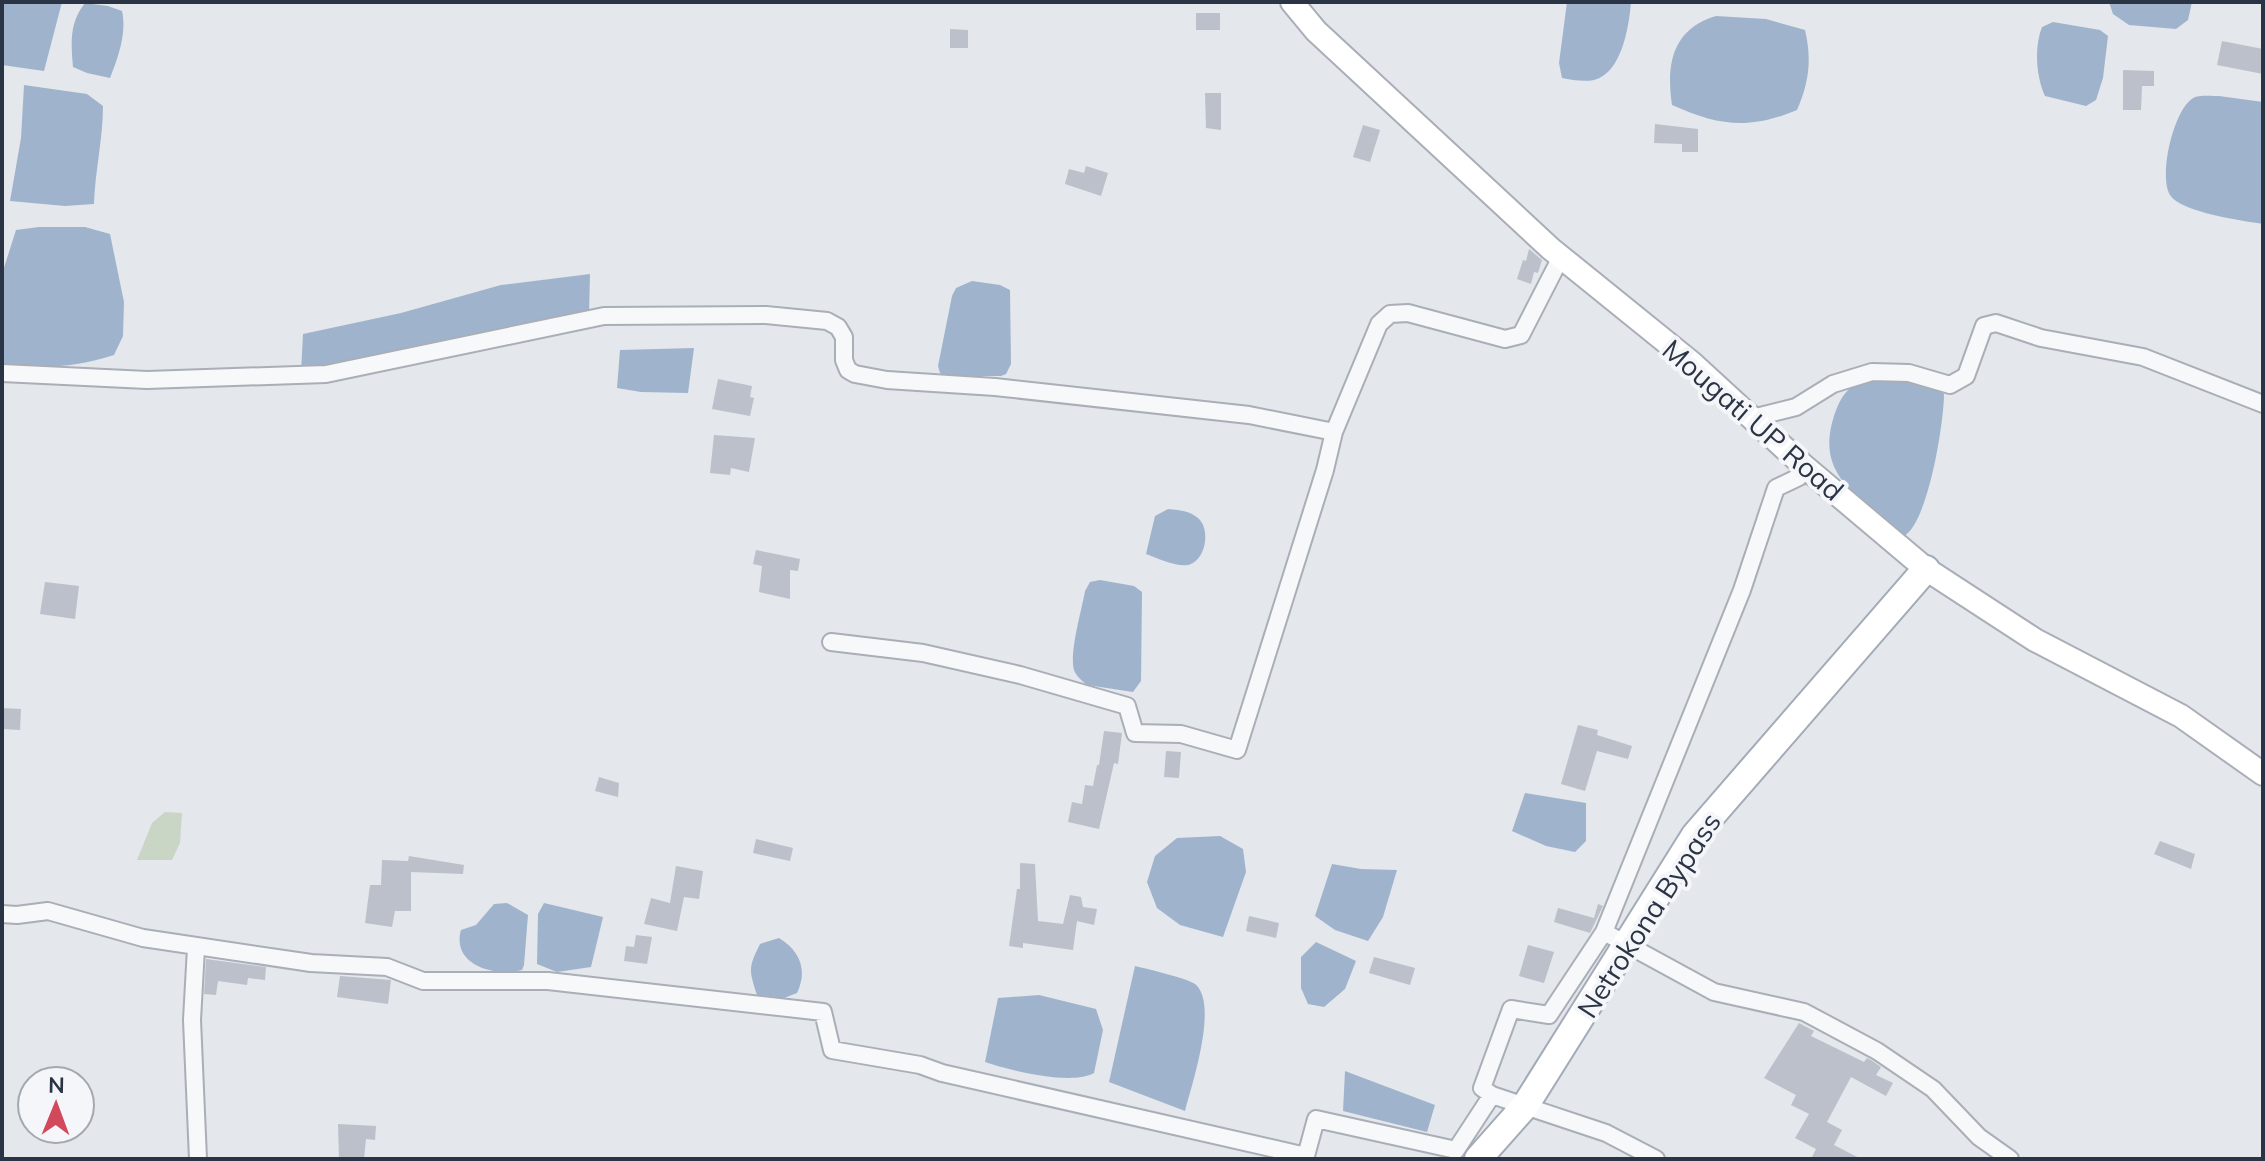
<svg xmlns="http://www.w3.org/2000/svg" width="2265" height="1161" font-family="Mulish,sans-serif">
<rect width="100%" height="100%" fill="#e4e7ec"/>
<path fill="#c9d6c5" d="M165 812 182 813 180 843 172 860H137L152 823Z"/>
<path fill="#9fb4cc" d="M2 2H62L44 71 2 65Z
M1567 2H1631C1629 26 1622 73 1594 80 1584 82 1572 80 1562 78L1559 63Z
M2109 2H2192L2188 20 2176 29 2129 25 2113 14Z
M85 3 108 6 122 11C127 33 118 58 110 78L87 73 73 67C71 43 69 23 85 3Z
M1716 16 1766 19 1805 30C1812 60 1809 82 1797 110 1749 130 1719 126 1672 105 1666 65 1672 29 1716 16Z
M2053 22 2100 30 2108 36 2103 78 2096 100 2086 106 2045 96C2036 76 2034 47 2042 27Z
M24 85 87 94 103 106C103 139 95 171 94 204L65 206 10 201 21 138Z
M2219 96 2263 102V224C2243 221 2180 212 2170 195 2158 176 2174 106 2195 97 2201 95 2213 96 2219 96Z
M39 227H85L110 234 124 302 123 336 114 355C71 368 46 369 2 364V274L16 230Z
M590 274 589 315 301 372 303 334 401 313 501 285Z
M972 281 1000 285 1010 290 1011 364 1006 374 1001 376H946L940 373 938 366 952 296 956 288Z
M694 348 688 393 641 392 617 388 620 350Z
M1871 377 1936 387 1944 394C1944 423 1928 523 1904 536 1867 499 1813 481 1834 416 1842 393 1849 385 1871 377Z
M1168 509C1179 510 1190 511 1198 518 1211 529 1206 561 1188 565 1176 567 1157 558 1146 554L1155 516Z
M1100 580 1134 586 1142 592 1141 681 1133 692 1087 685C1082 681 1076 676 1074 670 1069 653 1082 609 1085 591L1090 582Z
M1525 793 1586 803V841L1575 852 1546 846 1512 831Z
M1220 836 1243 849 1246 872 1223 937 1180 925 1157 908 1147 882 1155 856 1177 838Z
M1332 864 1361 869 1397 870 1383 917 1368 941 1335 930 1315 916Z
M507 903 528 915 524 965 522 970C496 977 451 966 461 930L476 925 494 904Z
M544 903 603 917 591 967 557 972 537 964 538 914Z
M779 938C800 951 808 970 797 993L784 998 757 995C749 970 748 968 760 944Z
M1316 942 1356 961 1345 989 1324 1007 1308 1004 1301 988V957Z
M1135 966C1148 969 1186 978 1195 984 1219 1003 1192 1084 1185 1111L1109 1082Z
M1039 995 1096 1009 1103 1030 1094 1073C1072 1086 1008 1070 985 1062L998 998Z
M1345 1071 1435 1105 1427 1132 1343 1111Z"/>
<path fill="#bbc0ca" d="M1196 13H1220V30H1196Z
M950 29 968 30V48H950Z
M2222 41 2263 49V74L2217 65Z
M2123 70 2154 71V86H2142L2141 110H2123Z
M1205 93H1221V130L1206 128Z
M1655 124 1698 129V152H1682V144L1654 143Z
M1363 125 1380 130 1370 162 1353 157Z
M1086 166 1108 173 1101 196 1065 184 1069 169 1084 173Z
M1529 249 1542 260 1538 273 1534 272 1531 284 1517 279 1523 260 1526 261Z
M718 379 752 386 750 397 754 398 750 416 712 409Z
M714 435 755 438 749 472 731 468 730 475 710 473Z
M756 550 800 559 798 571 790 570V599L759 592 762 566 753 564Z
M45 582 79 586 75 619 40 614Z
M2 708 21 709 20 730 2 729Z
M1578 725 1598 730 1597 735 1632 746 1628 759 1597 751 1585 791 1561 784Z
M1104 731 1122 733 1118 764 1114 763 1099 829 1068 822 1072 802 1082 804 1085 785 1093 786 1097 765H1099Z
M1166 751 1181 752 1179 778 1164 777Z
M599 777 619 783 618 797 595 791Z
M756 839 793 848 790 861 753 853Z
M2160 841 2195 854 2191 869 2154 854Z
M409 856 464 865 463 874 411 872V911H395L392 927 365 923 370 885H381L382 860 408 861Z
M1020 863 1035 864 1038 921 1063 924 1070 895 1081 897 1083 907 1097 909 1094 925 1077 921 1073 950 1023 943V948L1009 946 1017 889H1020Z
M676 866 703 871 699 899 684 897 677 931 644 924 651 898 670 903Z
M1598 904 1603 906 1590 933 1554 922 1558 908 1594 918Z
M1249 916 1279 923 1276 938 1246 931Z
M636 935 652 937 647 964 624 961 626 946 634 947Z
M1528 945 1554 952 1544 983 1519 976Z
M1374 957 1415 968 1410 985 1369 973Z
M206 959 266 967 265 980 248 978 247 985 218 981 216 995 204 994Z
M340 976 391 980 388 1004 337 997Z
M1799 1023 1814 1031 1811 1036 1864 1062 1867 1058 1871 1060 1881 1067 1876 1075 1893 1083 1886 1096 1851 1077 1827 1122 1842 1130 1834 1145 1861 1159H1811L1816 1149 1795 1138 1809 1114 1791 1105 1796 1095 1764 1078Z
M338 1124 376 1126 375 1140 366 1139 364 1159H339Z"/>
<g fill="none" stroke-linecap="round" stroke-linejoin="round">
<defs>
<path id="street" d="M2 373 147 380 326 374 604 316 766 315 827 321 838 327 844 337V360L848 370 855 374 887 380 995 387 1249 415 1334 432
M1752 418 1796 407 1833 384 1872 372 1909 373 1950 385 1966 376 1984 326 1996 323 2041 338 2143 357 2263 404
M1805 467 1799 477 1776 488 1742 590 1604 932 1714 992 1804 1012 1877 1051 1933 1089 1979 1137 2010 1159
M831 642 923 653 1020 675 1127 706 1135 733 1181 734 1237 750 1325 470 1334 432 1379 324 1390 314 1408 313 1505 339 1521 335 1561 257
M2 914 17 915 48 911 143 938 311 963 387 967 423 981H548L823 1012 832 1050 920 1065 942 1073 1306 1156 1316 1119 1456 1150 1492 1095 1606 1133 1656 1159
M196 948 192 1020 198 1159
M1492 1095 1482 1088 1511 1009 1549 1015 1604 932"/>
<path id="secondary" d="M1292 2 1316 31 1551 249 1692 363 1805 467 1926 569 2035 640 2181 716 2263 774"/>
<path id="primary" d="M1478 1159 1525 1106 1695 835 1926 569"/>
</defs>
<use href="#street" stroke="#a9aeb7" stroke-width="20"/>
<use href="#secondary" stroke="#a9aeb7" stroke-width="26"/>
<use href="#primary" stroke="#a3abb8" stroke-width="30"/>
<use href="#street" stroke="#f7f8fa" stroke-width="16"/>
<use href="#secondary" stroke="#fff" stroke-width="22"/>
<use href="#primary" stroke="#fff" stroke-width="26"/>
</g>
<g text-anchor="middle" stroke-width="8" stroke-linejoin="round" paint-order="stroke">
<g font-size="28" fill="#2b3445" stroke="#f4f6f9">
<text transform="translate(1753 420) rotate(41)" y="10">Mougati UP Road</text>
<text transform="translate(1649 915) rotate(-57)" y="10">Netrokona Bypass</text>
</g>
</g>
<rect width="2265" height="1161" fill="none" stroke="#2b3445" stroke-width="8"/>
<g transform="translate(56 1105) rotate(1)"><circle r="38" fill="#f4f6f9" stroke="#a4a8b1" stroke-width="2"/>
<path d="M0-6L14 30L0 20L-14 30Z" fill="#d1495b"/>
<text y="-12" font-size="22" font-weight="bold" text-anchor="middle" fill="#2b3445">N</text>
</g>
</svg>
